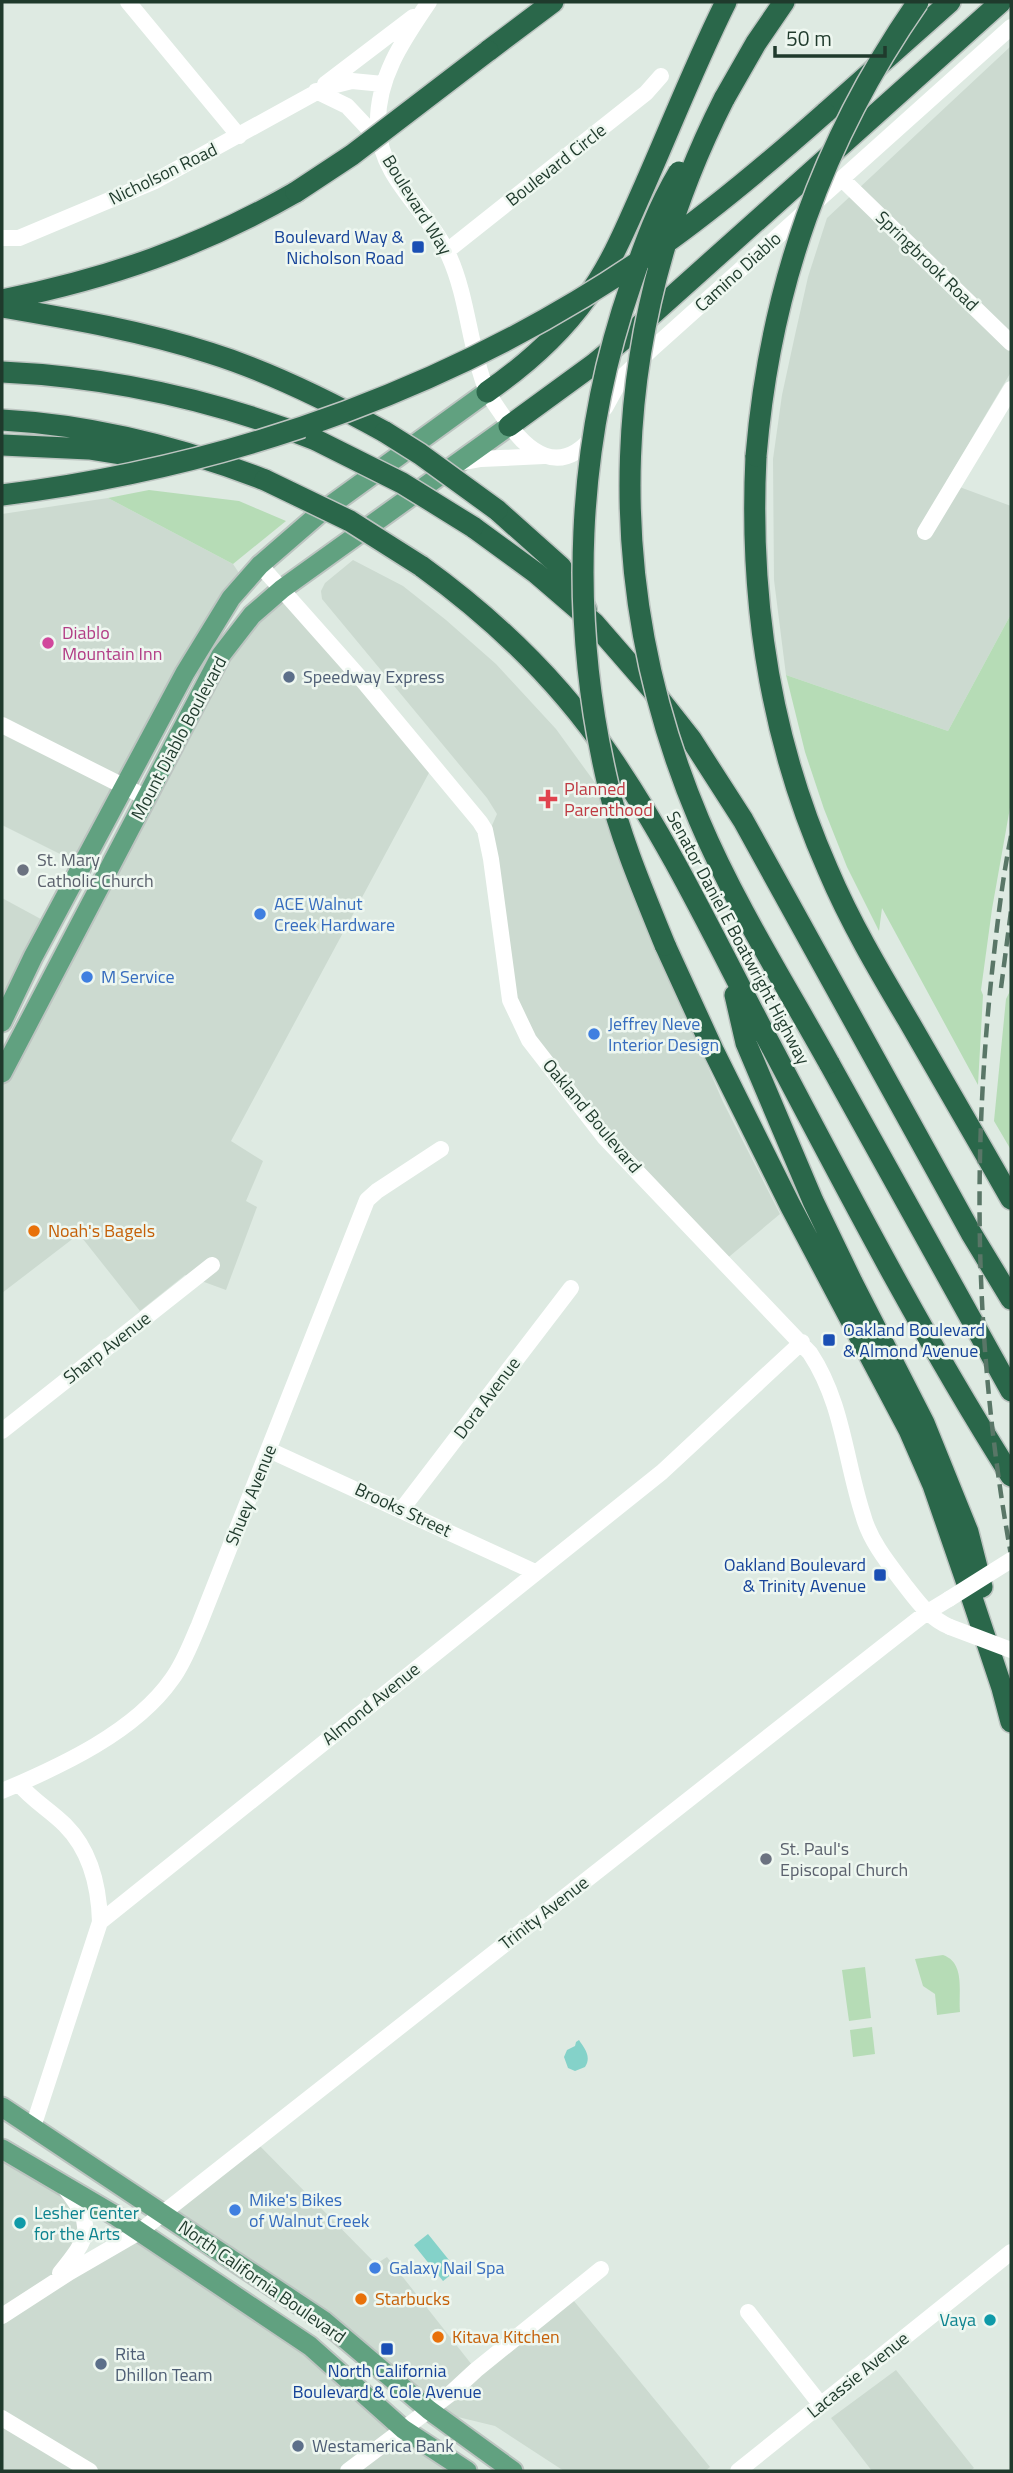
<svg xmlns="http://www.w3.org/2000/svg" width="1013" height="2473" font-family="'Titillium Web',sans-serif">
<rect width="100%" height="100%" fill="#deeae2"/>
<path fill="#ccdad0" d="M1011 46V372L946 482 1011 506V614L948 731 786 675 774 580 773 459 782 395 795 335 808 277 827 218Z
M108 498 233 564 245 582 82 865 2 825V514Z
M353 560 403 586 446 620 496 664 556 729 601 791 656 947 723 1102 780 1214 724 1261 605 1138 510 1000 487 837 497 814 487 798 322 599 321 591 325 583Z
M282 589 430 771 231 1141 263 1161 246 1201 257 1207 226 1290 185 1275 140 1311 79 1234 2 1293V1073L221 655Z
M2 898 50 924 2 1022Z
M255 2141 376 2264 387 2257 476 2370 569 2295 710 2467 705 2471H564L495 2426 429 2410 162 2214Z
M2 2149 63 2186 86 2220 53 2282 139 2232 467 2471H2Z
M896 2370 974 2468 970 2471H872L831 2418Z"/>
<path fill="#b6dcb6" d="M149 490 239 501 286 521 233 564 108 498Z
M1011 614V802L992 909 981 990 983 995 978 1085 882 908 879 931 847 867 824 809 805 752 786 675 948 731Z
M1011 978V1150L994 1121 1006 999 1009 993Z
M943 1955C966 1963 958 1993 960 2012L937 2015 935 1994 923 1986 915 1959Z
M865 1967 871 2018 849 2021 842 1970Z
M872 2027 875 2054 853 2057 850 2030Z"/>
<path fill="#84d2c9" d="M579 2040C584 2048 592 2056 585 2067L575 2071 568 2068 564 2057 567 2050 575 2046 576 2042Z
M428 2234 457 2270 443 2281 414 2245Z"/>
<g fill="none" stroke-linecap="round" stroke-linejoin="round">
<defs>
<path id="major" d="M2 1022 33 957 185 673 231 598 260 565 320 513 487 392
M2 1073 221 655 252 615 282 589 509 426
M2 2107 324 2321 429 2410 513 2471
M2 2149 116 2216 310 2346 403 2429 467 2471"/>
<path id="highway" d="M488 51 553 2
M724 99 756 43 784 2
M825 113 950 2
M2 300C110 278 200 247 296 192
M2 307C72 319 142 331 210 353 271 372 329 401 385 432
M2 372C111 377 215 400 316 440
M487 392C526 365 560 335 587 297 612 263 627 225 644 187 671 126 696 62 726 2
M2 420C93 425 180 447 265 480
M509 426 594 364 637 328 1001 2
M2 445 89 449 177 463
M756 456C749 598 770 739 828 870 850 922 879 971 908 1020 942 1079 977 1139 1011 1199
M497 510 561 567 586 609
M473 527 536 573 594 623 654 692 691 739 743 820 971 1233 1011 1299
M421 566C493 618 560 682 610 756 672 846 719 948 770 1044 847 1190 923 1337 1011 1476
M665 945 714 1052 790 1205 909 1430 933 1485 969 1589 1002 1688 1011 1722
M735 995 746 1043 813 1201 852 1282 924 1423 968 1532 982 1587
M829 1063 1011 1391"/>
</defs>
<use href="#major" stroke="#bcc4c0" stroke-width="23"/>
<use href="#highway" stroke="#bcc4c0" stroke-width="24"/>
<path stroke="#fff" stroke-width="16" d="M128 2 239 136
M429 2C403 40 376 79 378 127 381 180 429 211 449 256 468 298 469 346 486 389 490 398 497 407 503 416 527 453 560 478 594 435
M325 84 413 17
M316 91 347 106 379 140
M843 180 1011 343
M2 238H19L155 181 324 88 352 81 383 84
M447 251 646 93 661 76
M605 408 622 377 652 349 1011 27
M459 463 481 459 544 456
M925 532 1011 389
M260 565 363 681 480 822 485 830 491 859 510 1000 529 1040 605 1138 810 1353C843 1403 845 1460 863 1515 870 1541 888 1563 904 1584 918 1602 929 1618 950 1627
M2 725 147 798
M2 1431 212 1265
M269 1450 535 1572
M402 1509 571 1288
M19 1784C32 1800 50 1810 65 1825 91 1851 99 1886 100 1922
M2 1791C61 1766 135 1732 172 1679 184 1663 191 1643 199 1625L367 1200 377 1191 441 1149
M33 2127 100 1922 662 1472 802 1342
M60 2273C89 2237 96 2227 65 2188
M748 2312 821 2405
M2 2316 70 2272 139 2232 885 1645 926 1613 949 1599
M2 2418 90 2471
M348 2471 450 2394 476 2370 601 2269
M738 2471 1011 2252"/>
<use href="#major" stroke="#61a180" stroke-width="19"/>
<use href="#highway" stroke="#2a674a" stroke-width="21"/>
<path stroke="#597667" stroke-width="4.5" stroke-dasharray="14 7" stroke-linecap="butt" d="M1011 836C1002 881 997 926 992 972 971 1168 976 1361 1011 1555
M1001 988 1011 911"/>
<defs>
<path id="highway-bridge" d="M724 99C608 328 599 583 699 820 734 903 785 984 829 1063
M296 192 352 155 488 51
M385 432 420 454 497 510
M316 440 402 483 473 527
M756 456C770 288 822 140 918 2
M265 480 350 521 421 566
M2 495C237 466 465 384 660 247 718 206 772 160 825 113
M665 945C644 893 621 840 608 785 569 620 575 445 631 284 644 245 658 207 679 172"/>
</defs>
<use href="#highway-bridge" stroke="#bcc4c0" stroke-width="24" stroke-linecap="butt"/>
<path stroke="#fff" stroke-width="16" d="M949 1599 1011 1560
M950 1627 1011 1650"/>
<use href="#highway-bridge" stroke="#2a674a" stroke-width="21"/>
</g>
<g fill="#1a4fb4" stroke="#eef7f0" stroke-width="2.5">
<rect x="411" y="240" width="14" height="14" rx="3.5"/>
<rect x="822" y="1333" width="14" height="14" rx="3.5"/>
<rect x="873" y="1568" width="14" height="14" rx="3.5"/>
<rect x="380" y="2342" width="14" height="14" rx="3.5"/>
</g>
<circle fill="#d1479c" stroke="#eef7f0" stroke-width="2.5" cx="48" cy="643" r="7"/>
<g fill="#5c6f8a" stroke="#eef7f0" stroke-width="2.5">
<circle cx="289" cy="677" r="7"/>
<circle cx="101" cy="2364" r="7"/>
<circle cx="298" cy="2446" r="7"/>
</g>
<path fill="#e0444e" stroke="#eef7f0" stroke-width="2.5" d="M544.5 788.5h7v7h7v7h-7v7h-7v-7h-7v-7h7z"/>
<g fill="#6b7280" stroke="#eef7f0" stroke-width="2.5">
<circle cx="23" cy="870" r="7"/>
<circle cx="766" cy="1859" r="7"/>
</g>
<g fill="#3f7fe0" stroke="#eef7f0" stroke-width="2.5">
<circle cx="260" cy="914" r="7"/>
<circle cx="87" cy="977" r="7"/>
<circle cx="594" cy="1034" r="7"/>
<circle cx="235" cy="2210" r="7"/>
<circle cx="375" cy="2268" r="7"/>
</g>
<g fill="#e8710a" stroke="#eef7f0" stroke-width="2.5">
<circle cx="34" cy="1231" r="7"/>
<circle cx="361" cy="2299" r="7"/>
<circle cx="438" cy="2337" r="7"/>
</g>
<g fill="#0f9aa8" stroke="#eef7f0" stroke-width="2.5">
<circle cx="20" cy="2223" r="7"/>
<circle cx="990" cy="2320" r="7"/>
</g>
<g text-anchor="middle" stroke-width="5" stroke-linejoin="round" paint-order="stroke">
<g font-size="18" fill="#1f3a2c" stroke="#eef7f0">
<text transform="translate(556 165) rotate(-38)" y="6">Boulevard Circle</text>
<text transform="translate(163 174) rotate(-26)" y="6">Nicholson Road</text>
<text transform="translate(417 205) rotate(58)" y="6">Boulevard Way</text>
<text transform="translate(927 261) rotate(44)" y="6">Springbrook Road</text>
<text transform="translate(738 272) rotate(-42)" y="6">Camino Diablo</text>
<text transform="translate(179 738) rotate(-62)" y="6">Mount Diablo Boulevard</text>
<text transform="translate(738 938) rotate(62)" y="6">Senator Daniel E Boatwright Highway</text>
<text transform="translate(592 1116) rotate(50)" y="6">Oakland Boulevard</text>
<text transform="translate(107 1348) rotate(-38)" y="6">Sharp Avenue</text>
<text transform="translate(487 1398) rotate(-53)" y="6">Dora Avenue</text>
<text transform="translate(251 1495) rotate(-68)" y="6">Shuey Avenue</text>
<text transform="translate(403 1510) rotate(25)" y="6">Brooks Street</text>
<text transform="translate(371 1704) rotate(-39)" y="6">Almond Avenue</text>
<text transform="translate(544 1913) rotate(-38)" y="6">Trinity Avenue</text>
<text transform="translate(262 2282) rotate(35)" y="6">North California Boulevard</text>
<text transform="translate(858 2375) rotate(-39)" y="6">Lacassie Avenue</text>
</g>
<g font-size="18" fill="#164399" stroke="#eef7f0" text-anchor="end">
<text x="404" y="243">Boulevard Way &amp;<tspan x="404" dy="21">Nicholson Road</tspan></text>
<text x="843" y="1336" text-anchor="start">Oakland Boulevard<tspan x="843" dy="21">&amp; Almond Avenue</tspan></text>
<text x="866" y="1571">Oakland Boulevard<tspan x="866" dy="21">&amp; Trinity Avenue</tspan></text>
<text x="387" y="2377" text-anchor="middle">North California<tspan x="387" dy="21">Boulevard &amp; Cole Avenue</tspan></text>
</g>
<g font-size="18" fill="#b23c85" stroke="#eef7f0" text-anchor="start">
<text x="62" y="639">Diablo<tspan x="62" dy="21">Mountain Inn</tspan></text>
</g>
<g font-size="18" fill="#4e5e75" stroke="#eef7f0" text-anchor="start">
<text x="303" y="683">Speedway Express</text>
<text x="115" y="2360">Rita<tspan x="115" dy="21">Dhillon Team</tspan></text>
<text x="312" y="2452">Westamerica Bank</text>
</g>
<g font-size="18" fill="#be3a42" stroke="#eef7f0" text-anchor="start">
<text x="564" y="795">Planned<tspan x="564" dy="21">Parenthood</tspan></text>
</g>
<g font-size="18" fill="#5b616d" stroke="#eef7f0" text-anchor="start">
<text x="37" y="866">St. Mary<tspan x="37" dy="21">Catholic Church</tspan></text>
<text x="780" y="1855">St. Paul's<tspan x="780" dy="21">Episcopal Church</tspan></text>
</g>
<g font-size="18" fill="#366cbe" stroke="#eef7f0" text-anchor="start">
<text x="274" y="910">ACE Walnut<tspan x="274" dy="21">Creek Hardware</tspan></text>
<text x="101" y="983">M Service</text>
<text x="608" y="1030">Jeffrey Neve<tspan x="608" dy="21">Interior Design</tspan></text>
<text x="249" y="2206">Mike's Bikes<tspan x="249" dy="21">of Walnut Creek</tspan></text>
<text x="389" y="2274">Galaxy Nail Spa</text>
</g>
<g font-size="18" fill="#c56008" stroke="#eef7f0" text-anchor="start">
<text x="48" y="1237">Noah's Bagels</text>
<text x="375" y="2305">Starbucks</text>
<text x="452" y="2343">Kitava Kitchen</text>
</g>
<g font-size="18" fill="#0d838f" stroke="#eef7f0" text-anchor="start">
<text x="34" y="2219">Lesher Center<tspan x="34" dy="21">for the Arts</tspan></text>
<text x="976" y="2326" text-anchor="end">Vaya</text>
</g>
</g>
<rect width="1013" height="2473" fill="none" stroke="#1f3a2c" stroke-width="7"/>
<path d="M775 46v10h110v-10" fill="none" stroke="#1f3a2c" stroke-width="3.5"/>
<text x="786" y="46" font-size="21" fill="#1f3a2c" stroke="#eef7f0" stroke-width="5" paint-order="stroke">50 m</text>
</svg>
